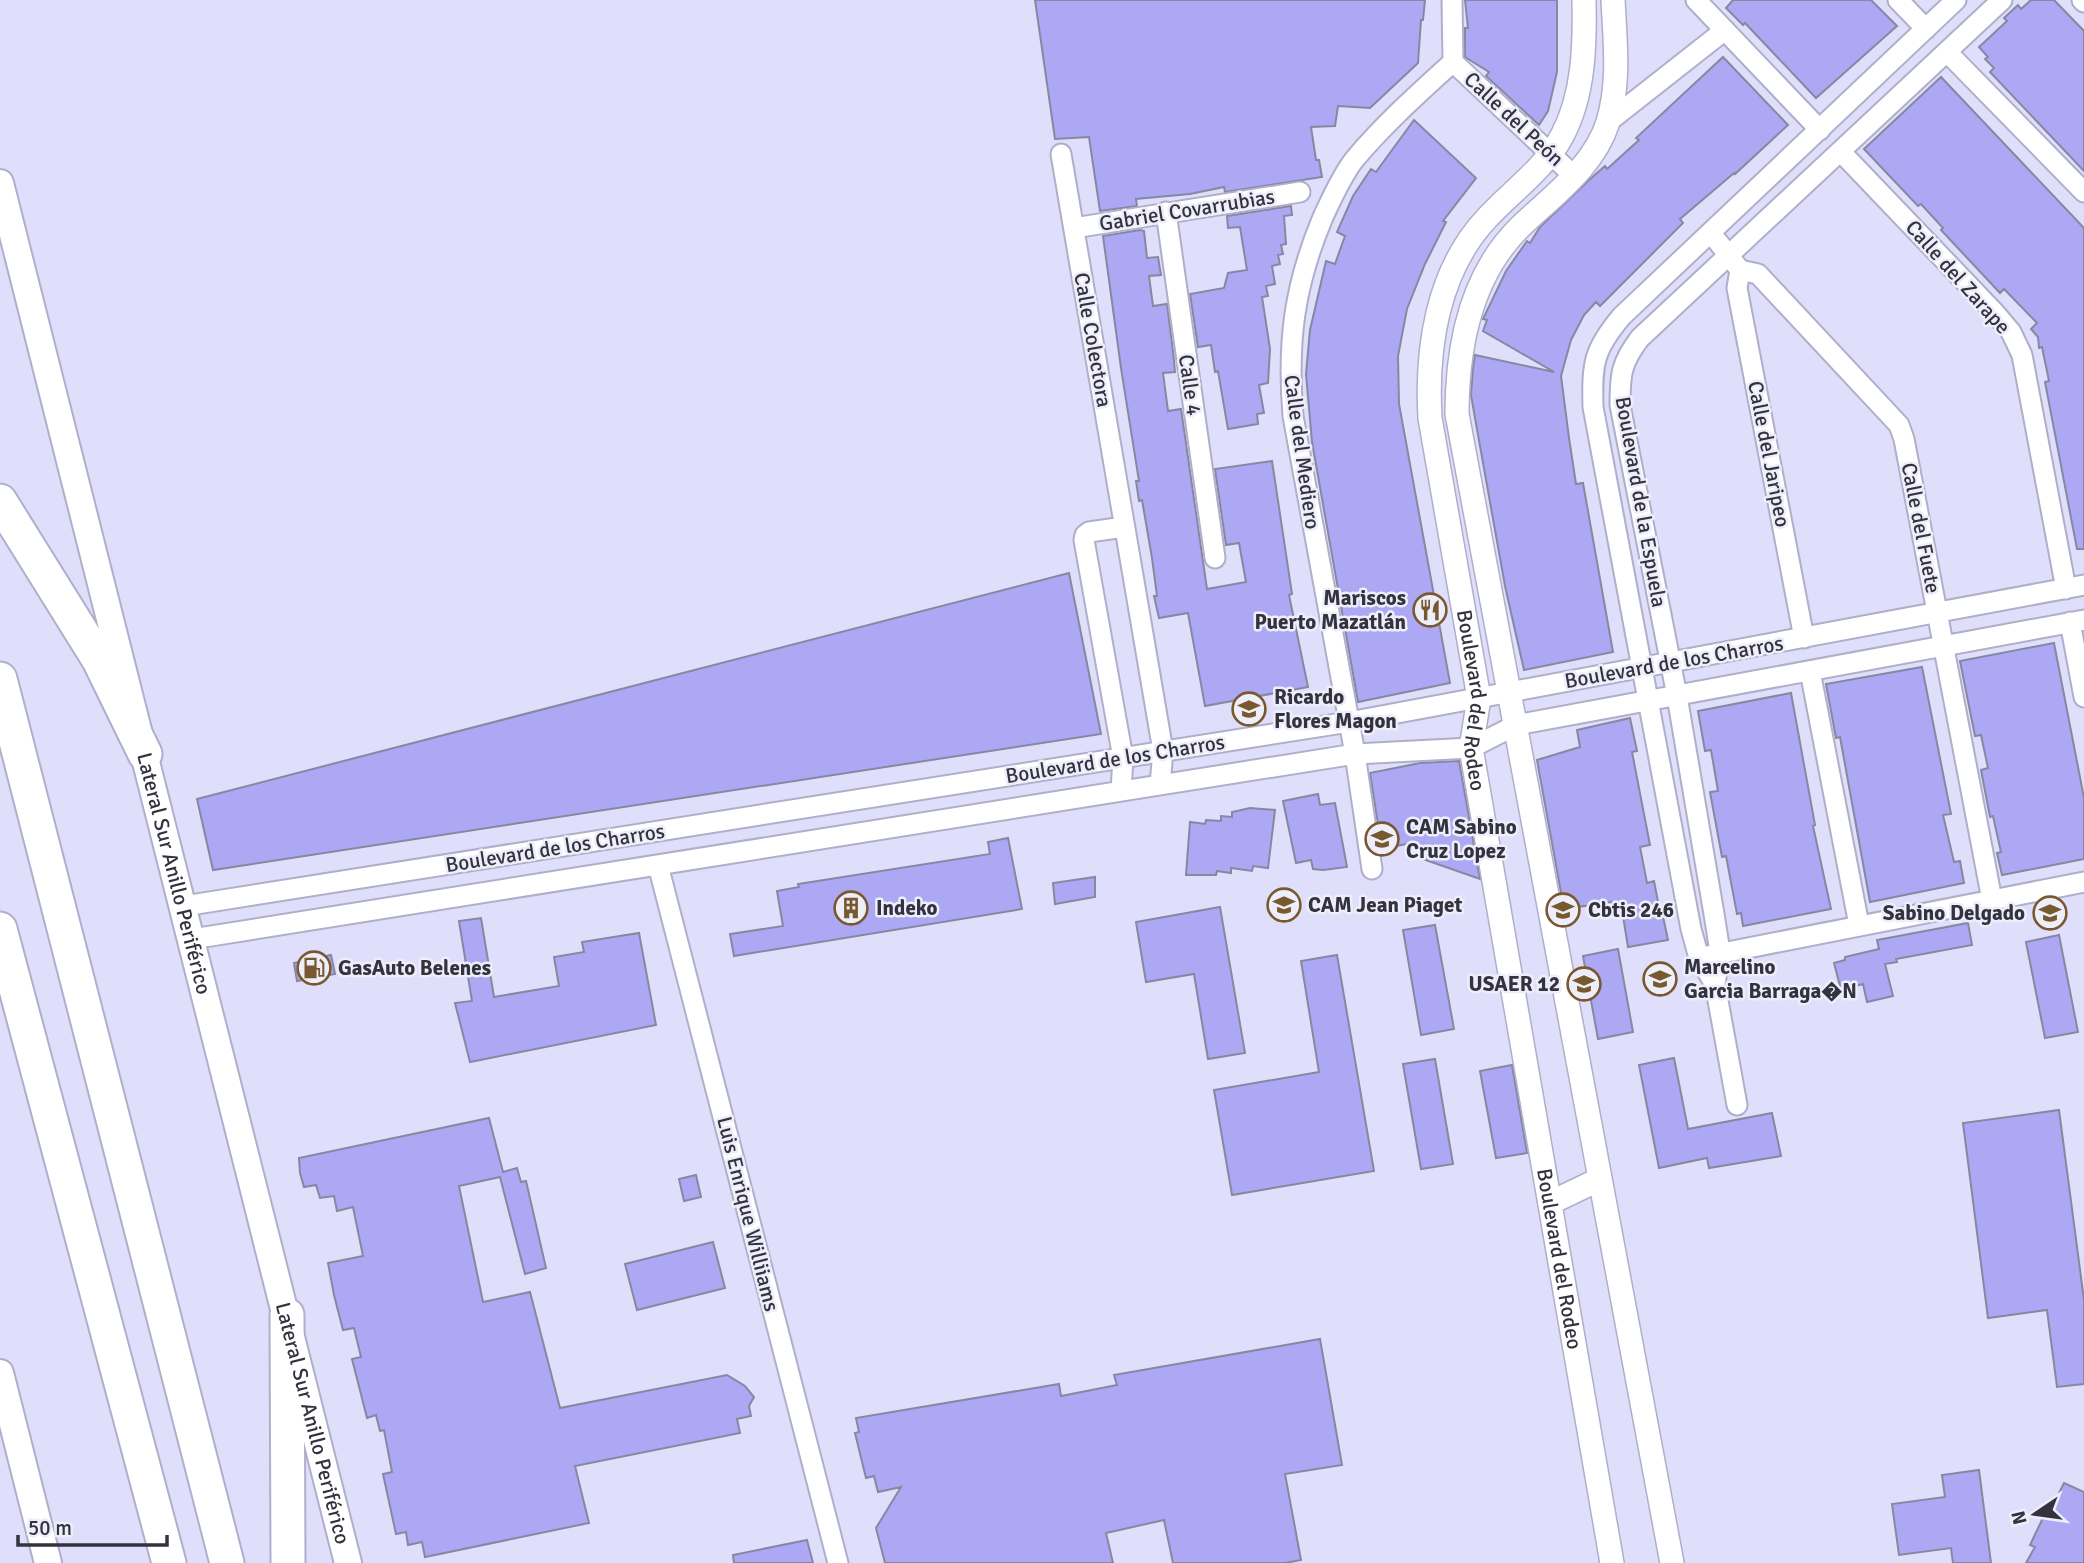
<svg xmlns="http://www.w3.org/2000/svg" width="2084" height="1563" font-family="Signika,sans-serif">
<rect width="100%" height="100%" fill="#dfdffc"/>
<path fill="#aca8f4" stroke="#8887a2" stroke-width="2" d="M1035 0H1425L1423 20H1421L1418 63 1370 108 1338 106 1335 126 1311 127 1316 160H1319L1322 177 1225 192 1224 187 1190 194 1136 199 1137 206 1100 211 1089 137 1055 139Z
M1465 0H1557V72L1548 111 1539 125 1486 76 1489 72 1465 57V28H1468Z
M1733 0H1871L1897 26 1816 98 1745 23 1743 25 1726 8Z
M2031 0H2054L2084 31V171L1990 72 1994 68 1985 59 1988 57 1979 47 2007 21 2004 18 2018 5 2021 9Z
M1723 57 1788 125 1735 174 1734 173 1680 219 1683 223 1600 306 1596 302 1584 315 1571 340 1561 376 1569 438 1576 484 1583 483 1613 652 1524 670 1505 586 1475 418 1471 395 1473 368 1475 355 1554 372 1483 331 1487 320 1483 319 1506 271 1527 241 1530 243 1540 227 1589 180 1605 166 1607 169 1639 140 1636 138Z
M1941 77 2084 228V549H2077L2045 382 2049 381 2042 347 2039 348 2038 337 2031 329 2037 323 2004 289 2000 293 1941 230 1943 228 1921 204 1918 206 1864 149Z
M1414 120 1476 178 1443 221 1446 222 1425 264 1407 309 1398 356 1399 404 1450 683 1358 702 1312 442 1306 374 1310 330 1326 261 1335 264 1345 236 1337 232 1353 196 1371 169 1376 172Z
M1291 206 1292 215 1284 216 1286 244 1281 245 1283 254 1278 255 1280 264 1272 266 1275 284 1266 286 1268 296 1262 297 1270 349 1268 383 1259 385 1264 413 1257 414 1258 424 1228 429 1218 371 1215 372 1211 345 1198 347 1190 294 1224 288 1228 273 1247 270 1240 227 1228 228 1227 216Z
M1140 230 1144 231 1147 258 1158 257 1161 275 1149 276 1153 306 1167 304 1173 351 1175 372 1163 373 1168 411 1181 409 1207 589 1246 582 1239 543 1226 545 1215 469 1272 461 1292 594 1289 595 1308 687 1205 706 1188 613 1159 618 1154 596H1157L1152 558 1142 500 1139 501 1136 481H1139L1121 368 1103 236Z
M1069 573 1101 734 213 870 197 799Z
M2054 643 2084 798V859L2002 875 1997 853 2001 852 1993 816 1990 817 1981 770 1988 768 1981 735 1975 736 1960 661Z
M1922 667 1951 814 1943 815 1954 862 1960 861 1964 883 1870 902 1840 737 1836 738 1826 684Z
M1791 693 1815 825 1813 826 1831 909 1743 926 1741 913 1737 914 1726 856 1722 857 1710 792 1718 791 1711 750 1705 751 1698 711Z
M1630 718 1637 751 1632 752 1650 845 1640 847 1647 883 1654 881 1659 907H1661L1668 940 1628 947 1622 910 1614 912 1612 902 1564 909 1537 760 1580 747 1577 730Z
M1459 761 1480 879 1417 857 1416 842 1387 848 1384 831H1379L1370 773 1420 763Z
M1318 794 1320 805 1335 803 1347 867 1323 870 1313 869 1311 860 1296 863 1283 801Z
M1250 808 1275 810 1268 868 1253 866 1252 871 1231 868V873L1217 871 1216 875H1186L1190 822 1205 824 1206 820 1221 821V816L1232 817V812Z
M1008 838 1022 909 734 956 730 934 783 926 777 891 799 887 798 884 990 854 988 842Z
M1095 877V897L1055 904 1053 883Z
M1220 907 1245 1053 1208 1059 1194 974 1146 982 1136 922Z
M481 918 494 997 559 986 554 957 584 952 582 942 639 933 656 1025 470 1062 455 1003 472 1001 459 921Z
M1968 923 1972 945 1896 959 1897 962 1885 964 1893 996 1867 1002 1863 984 1841 990 1834 963 1845 960V957L1879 949 1877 940Z
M1435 925 1454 1029 1421 1035 1403 930Z
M2059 935 2078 1032 2045 1038 2026 942Z
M1618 949 1633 1032 1598 1039 1583 956Z
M331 955 335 974 297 981 294 963Z
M1337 955 1374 1171 1232 1195 1214 1090 1319 1072 1301 961Z
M1674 1058 1688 1129 1772 1113 1781 1156 1709 1168 1707 1158 1659 1168 1639 1065Z
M1435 1059 1453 1164 1421 1169 1403 1064Z
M1512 1065 1527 1153 1496 1158 1480 1071Z
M2059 1110 2084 1300V1384L2057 1387 2047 1310 1988 1318 1963 1123Z
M489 1118 503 1172 517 1168 521 1182 526 1181 546 1268 525 1274 500 1177 459 1186 483 1302 530 1292 560 1408 727 1375 745 1386 754 1397 749 1406 751 1416 737 1419 740 1433 575 1466 589 1523 425 1557 422 1542 408 1545 406 1532 396 1534 383 1474 392 1472 384 1430 380 1431 376 1415 367 1418 352 1359 361 1357 354 1328 343 1330 334 1295 328 1263 363 1256 353 1207 337 1211 334 1196 320 1198 316 1185 304 1187 300 1173 299 1158Z
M696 1175 701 1197 684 1201 679 1179Z
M713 1242 725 1288 637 1310 625 1264Z
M1320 1339 1342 1465 1285 1474 1301 1560 1285 1563H1173L1164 1520 1106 1533 1113 1563H885L876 1528 901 1487 878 1492 874 1476 866 1478 855 1433 859 1432 856 1418 1059 1384 1061 1396 1117 1385 1114 1375Z
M1979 1470 1991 1563H1953L1951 1548 1899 1555 1892 1504 1945 1497 1942 1475Z
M2064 1483 2084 1492V1563H2026L2035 1547 2030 1545 2052 1499 2055 1501Z
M807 1540 813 1563H734L733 1555Z"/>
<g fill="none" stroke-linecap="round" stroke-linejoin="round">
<defs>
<path id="minor" d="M1696 0 1820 130
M1898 0 1926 29
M2082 0 2084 2
M1947 52 2084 192
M1453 62 1574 176
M1608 122 1725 30
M1841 152 1995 313 2011 332 2022 355 2066 589
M1061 154 1163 751 1160 785
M1166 212 1215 558
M1074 228 1300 192
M1711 233 1740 270 1758 274 1899 425 1904 439 1992 900
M1740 270 1737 288 1804 638
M2070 622 2084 697
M1810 671 1859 925
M1121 791 1123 758 1084 540 1085 535 1089 532 1124 527
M658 865 838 1563
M1372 869 1355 754 1293 416C1287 342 1294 286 1323 217 1332 198 1341 177 1354 160 1384 124 1419 93 1453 62L1452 0
M184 906 1349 722 2084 585
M192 939 1355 754 1471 748 1516 725 2084 620
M1707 956 2084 882
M1715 984 1699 958 1691 929 1593 407C1592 364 1593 350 1622 316L1956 0
M1737 1105 1715 984 1720 952 1714 914 1677 696 1620 405C1620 374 1621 363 1640 338L2002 0"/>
<g id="tertiary">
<path id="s1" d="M1584 0C1585 45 1584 95 1562 136 1545 168 1511 192 1487 218 1437 271 1426 349 1430 418L1479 698 1471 748 1612 1563"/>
<path d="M1613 0C1615 41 1620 82 1608 122 1594 167 1552 196 1520 227 1470 276 1457 346 1457 414L1672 1563"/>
<path d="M1550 1203 1600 1179"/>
</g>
<g id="secondary">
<path id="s2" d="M0 183 348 1563"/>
<path d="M0 1373 48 1563"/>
</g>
<path id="motorway" d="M0 501 99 660 145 754
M0 679 227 1563
M0 929 169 1563
M287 1315 288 1563"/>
</defs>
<use href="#minor" stroke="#afafcb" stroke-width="23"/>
<use href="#tertiary" stroke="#afafcb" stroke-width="26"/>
<use href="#secondary" stroke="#afafcb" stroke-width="30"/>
<use href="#motorway" stroke="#afafcb" stroke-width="37"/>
<use href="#minor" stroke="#fff" stroke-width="19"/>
<use href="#tertiary" stroke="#fff" stroke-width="23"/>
<use href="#secondary" stroke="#fff" stroke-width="26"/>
<use href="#motorway" stroke="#fff" stroke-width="33"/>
</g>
<defs>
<symbol id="restaurant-ring" viewBox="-11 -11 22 22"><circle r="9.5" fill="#eeeefa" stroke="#78582e" stroke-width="1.5"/><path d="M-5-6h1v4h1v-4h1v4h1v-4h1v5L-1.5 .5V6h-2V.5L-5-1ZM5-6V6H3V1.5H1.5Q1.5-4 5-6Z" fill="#78582e"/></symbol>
<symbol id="school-ring" viewBox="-11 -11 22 22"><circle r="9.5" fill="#eeeefa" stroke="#78582e" stroke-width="1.5"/><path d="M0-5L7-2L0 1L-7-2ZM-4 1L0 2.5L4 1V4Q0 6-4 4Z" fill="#78582e"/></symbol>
<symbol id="building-ring" viewBox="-11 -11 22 22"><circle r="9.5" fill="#eeeefa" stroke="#78582e" stroke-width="1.5"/><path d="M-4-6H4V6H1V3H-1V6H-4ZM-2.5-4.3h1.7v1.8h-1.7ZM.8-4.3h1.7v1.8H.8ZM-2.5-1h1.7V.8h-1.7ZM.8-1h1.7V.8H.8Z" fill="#78582e"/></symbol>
<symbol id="university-ring" viewBox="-11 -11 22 22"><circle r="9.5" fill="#eeeefa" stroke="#78582e" stroke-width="1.5"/><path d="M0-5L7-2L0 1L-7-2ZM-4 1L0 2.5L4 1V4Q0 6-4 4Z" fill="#78582e"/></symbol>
<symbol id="fuel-ring" viewBox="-11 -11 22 22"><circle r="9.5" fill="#eeeefa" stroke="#78582e" stroke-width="1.5"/><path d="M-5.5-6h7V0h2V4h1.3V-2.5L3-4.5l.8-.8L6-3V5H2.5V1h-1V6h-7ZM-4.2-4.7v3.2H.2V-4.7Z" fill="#78582e"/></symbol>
</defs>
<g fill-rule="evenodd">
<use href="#restaurant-ring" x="1411" y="591" width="38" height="38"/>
<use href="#school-ring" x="1230" y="690" width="38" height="38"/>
<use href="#school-ring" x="1363" y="820" width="38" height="38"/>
<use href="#school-ring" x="1265" y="886" width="38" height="38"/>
<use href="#building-ring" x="832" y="889" width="38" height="38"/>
<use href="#university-ring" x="1544" y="891" width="38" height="38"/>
<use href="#school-ring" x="2031" y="894" width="38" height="38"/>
<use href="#fuel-ring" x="295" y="949" width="38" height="38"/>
<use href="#school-ring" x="1641" y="960" width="38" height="38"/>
<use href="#school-ring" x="1565" y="965" width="38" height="38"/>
</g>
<g text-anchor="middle" stroke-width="5" stroke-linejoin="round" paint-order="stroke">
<g font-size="21" fill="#33323e" stroke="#eeeefa">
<text transform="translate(1514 119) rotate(43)" y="7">Calle del Peón</text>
<text transform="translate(1187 210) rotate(-9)" y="7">Gabriel Covarrubias</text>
<text transform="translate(1958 277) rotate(48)" y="7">Calle del Zarape</text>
<text transform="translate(1093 340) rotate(80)" y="7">Calle Colectora</text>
<text transform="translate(1190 385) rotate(82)" y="7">Calle 4</text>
<text transform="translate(1302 452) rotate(82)" y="7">Calle del Mediero</text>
<text transform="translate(1769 454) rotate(79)" y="7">Calle del Jaripeo</text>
<text transform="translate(1641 502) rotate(80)" y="7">Boulevard de la Espuela</text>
<text transform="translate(1921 528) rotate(79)" y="7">Calle del Fuete</text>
<text transform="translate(1674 662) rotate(-10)" y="7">Boulevard de los Charros</text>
<text dy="7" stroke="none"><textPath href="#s1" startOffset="751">Boulevard del Rodeo</textPath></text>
<text transform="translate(1115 759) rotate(-9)" y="7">Boulevard de los Charros</text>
<text transform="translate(555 848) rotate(-9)" y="7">Boulevard de los Charros</text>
<text dy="7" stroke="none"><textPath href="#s2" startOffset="712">Lateral Sur Anillo Periférico</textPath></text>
<text transform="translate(748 1214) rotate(76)" y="7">Luis Enrique Williiams</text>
<text dy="7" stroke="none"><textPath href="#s1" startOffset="1318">Boulevard del Rodeo</textPath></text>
<text dy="7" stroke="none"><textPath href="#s2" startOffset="1279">Lateral Sur Anillo Periférico</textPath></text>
</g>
<g font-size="21" font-weight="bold" fill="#33323e" stroke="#eeeefa" text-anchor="start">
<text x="1406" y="605" text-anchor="end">Mariscos<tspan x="1406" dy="24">Puerto Mazatlán</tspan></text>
<text x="1274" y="704">Ricardo<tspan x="1274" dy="24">Flores Magon</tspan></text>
<text x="1406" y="834">CAM Sabino<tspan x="1406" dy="24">Cruz Lopez</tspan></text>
<text x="1308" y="912">CAM Jean Piaget</text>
<text x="876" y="915">Indeko</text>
<text x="1588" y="917">Cbtis 246</text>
<text x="2025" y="920" text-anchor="end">Sabino Delgado</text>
<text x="1684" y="974">Marcelino<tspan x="1684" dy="24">Garcia Barraga�N</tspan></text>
<text x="338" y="975">GasAuto Belenes</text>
<text x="1560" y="991" text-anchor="end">USAER 12</text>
</g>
</g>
<g transform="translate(2035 1514) rotate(257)" stroke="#eeeefa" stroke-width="5" paint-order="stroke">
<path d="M0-5L12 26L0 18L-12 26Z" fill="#33323e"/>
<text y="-10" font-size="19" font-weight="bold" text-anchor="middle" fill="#33323e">N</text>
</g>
<path d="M18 1535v10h149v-10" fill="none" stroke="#33323e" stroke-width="3.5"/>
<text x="28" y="1535" font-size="21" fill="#33323e" stroke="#eeeefa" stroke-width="5" paint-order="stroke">50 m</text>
</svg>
